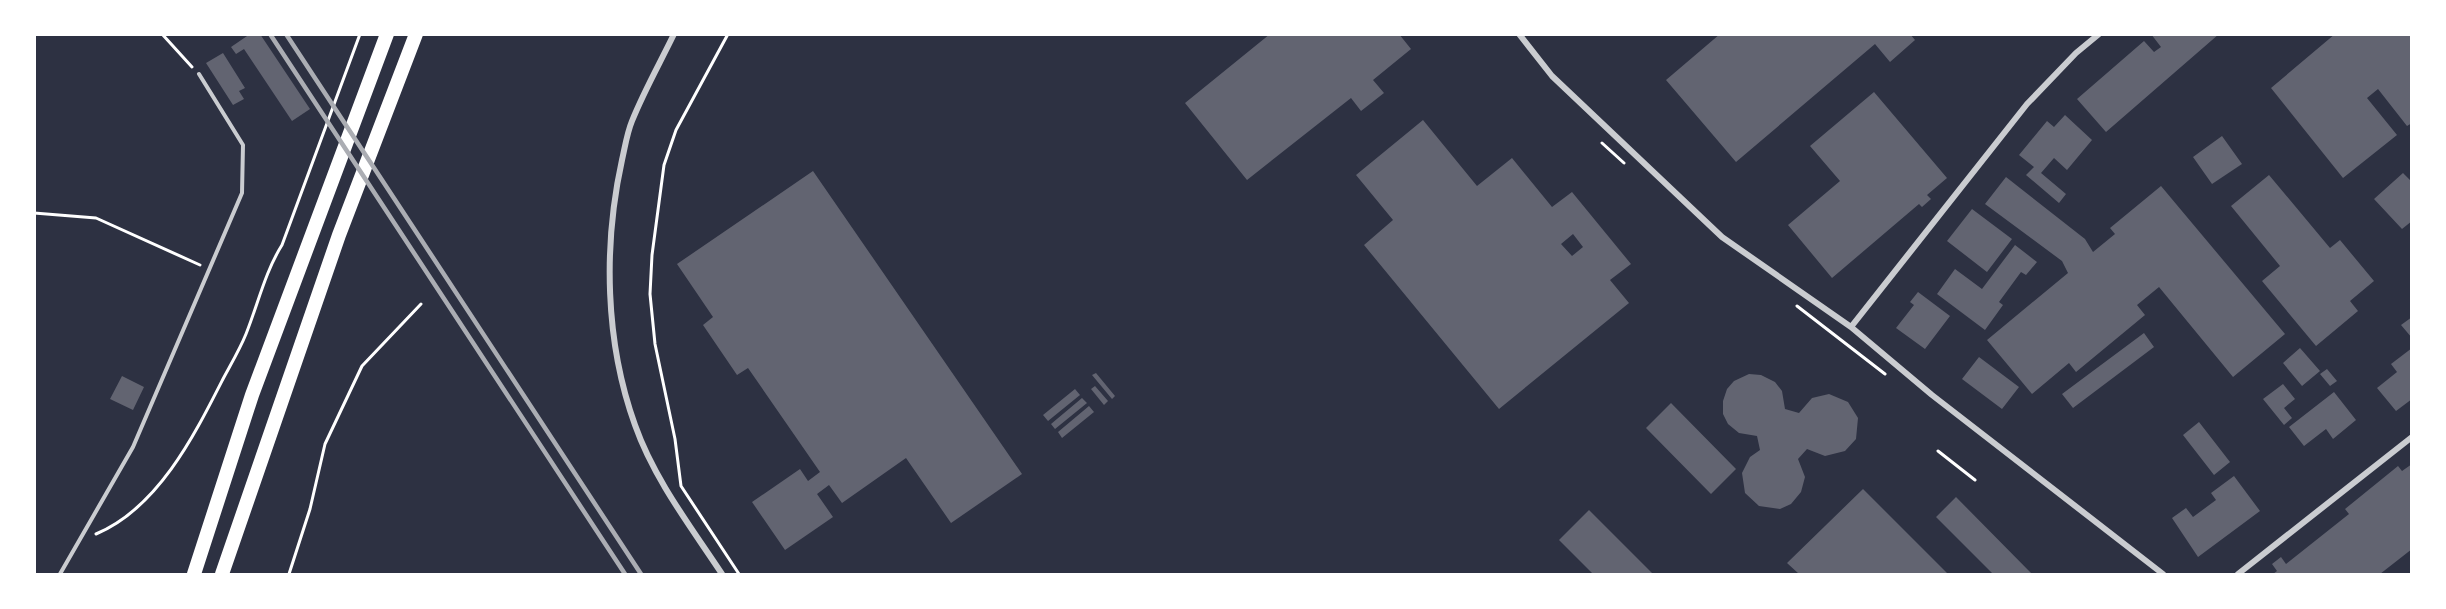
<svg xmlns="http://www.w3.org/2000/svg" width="2446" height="609" font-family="'DM Sans',sans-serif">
<rect width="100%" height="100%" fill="#2d3142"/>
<path fill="#626471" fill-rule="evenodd" d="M250 34H260L310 109 292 121 244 49 236 54 231 47Z
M1270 34H1399L1411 49 1373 80 1384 93 1361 111 1351 98 1247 180 1185 103Z
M1720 34H1910L1915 40 1890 62 1875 44 1736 162 1666 80Z
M2151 34H2219L2106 132 2077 99 2144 41 2154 52 2161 47Z
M2335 34H2412V123L2407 126 2378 89 2367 98 2397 135 2343 178 2271 88Z
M223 53 245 88 239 91 244 99 233 105 206 63Z
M1874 92 1947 178 1927 195 1931 199 1922 207 1919 204 1832 278 1788 225 1840 181 1810 146Z
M2065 115 2092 140 2067 170 2054 158 2041 173 2066 194 2059 203 2026 175 2034 167 2019 155 2047 121 2054 127Z
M1423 120 1477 186 1512 158 1552 207 1572 192 1631 264 1610 280 1629 303 1499 409 1364 245 1393 220 1356 175ZM1573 234 1583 247 1572 256 1561 244Z
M2222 136 2242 164 2212 184 2193 157Z
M813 171 1022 474 951 523 906 458 842 503 829 485 817 494 833 517 785 550 752 502 800 469 808 481 820 472 748 368 737 375 703 325 713 317 677 264Z
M2403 173 2412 182V221L2402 229 2374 199Z
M2269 175 2330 248 2340 240 2374 281 2350 301 2358 311 2316 346 2262 281 2280 266 2231 206Z
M2006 177 2085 239 2093 252 2115 234 2110 228 2161 186 2285 334 2233 377 2159 287 2137 305 2145 315 2076 372 2069 363 2032 394 1987 340 2068 273 2062 261 1985 204Z
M1972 209 2012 239 1987 272 1947 241Z
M2015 245 2037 262 2026 275 2021 272 1999 302 2003 305 1985 330 1937 294 1955 269 1982 289Z
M1918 292 1950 316 1925 349 1896 328 1914 305 1910 302Z
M2412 317V338L2401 325Z
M2144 333 2154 347 2073 408 2062 394Z
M2300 348 2320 371 2302 386 2283 363Z
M2412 348V399L2396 411 2377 388 2397 372 2391 364Z
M1979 357 2019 387 2002 409 1962 379Z
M2327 369 2337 381 2330 386 2320 374Z
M1096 373 1115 396 1112 399 1092 375Z
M1749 374 1761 375 1775 382 1782 391 1785 409 1799 413 1812 398 1829 394 1848 402 1858 418 1856 439 1845 451 1825 456 1807 449 1798 459 1805 477 1801 492 1791 504 1780 509 1759 506 1745 493 1742 473 1750 457 1760 450 1757 436 1739 433 1728 424 1723 414V401L1727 389 1734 381Z
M122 376 144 387 133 410 110 399Z
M2283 384 2295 399 2284 408 2292 418 2284 425 2263 399Z
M1095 386 1108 401 1104 405 1091 389Z
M1075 389 1080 395 1048 421 1043 415Z
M2334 392 2356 420 2333 439 2326 429 2304 446 2289 427Z
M1082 398 1087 403 1055 429 1051 424Z
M1671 403 1736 469 1711 494 1646 428Z
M1089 406 1094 412 1062 438 1058 432Z
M2199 422 2230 462 2214 475 2183 435Z
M2412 464V549L2380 574H2273L2277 571 2272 564 2281 557 2286 564 2349 514 2345 509 2398 466 2402 471Z
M2234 476 2260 511 2198 557 2172 518 2186 508 2193 517 2216 500 2211 493Z
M1863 489 1948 574H1799L1787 563Z
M1956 497 2032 574H1993L1936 517Z
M1589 510 1653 574H1593L1559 540Z"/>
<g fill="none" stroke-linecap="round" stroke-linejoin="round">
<path stroke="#fff" stroke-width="3" d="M162 34 192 67
M728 34 676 130 664 165 652 255 650 294 655 344 675 439 681 486 739 574
M1602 143 1624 163
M34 213 96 218 200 265
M1797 306 1885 374
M1938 451 1975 480
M96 534C158 508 194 436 223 379 231 364 240 349 246 334 258 304 265 272 282 245L360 34
M289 574 310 509 325 444 362 366 421 304"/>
<path stroke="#caccd0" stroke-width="4" d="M60 574 133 447 242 193 243 145 199 74"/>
<path stroke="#caccd0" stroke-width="6" d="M674 34C660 63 644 91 632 121 627 133 625 147 622 160 603 246 605 342 635 425 654 479 691 527 722 574
M1519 34 1552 76 1722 237 1851 327 1932 395 2163 574
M1851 327 2027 104 2076 53 2099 34
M2238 574 2412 437"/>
<path stroke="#fff" stroke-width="14" d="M194 574 252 395 387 34
M222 574 339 235 416 34"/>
<path stroke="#abadb3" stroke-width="4.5" d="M270 34 625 574
M286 34 641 574"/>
</g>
<rect width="2446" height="609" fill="none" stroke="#ffffff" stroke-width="72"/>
</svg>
